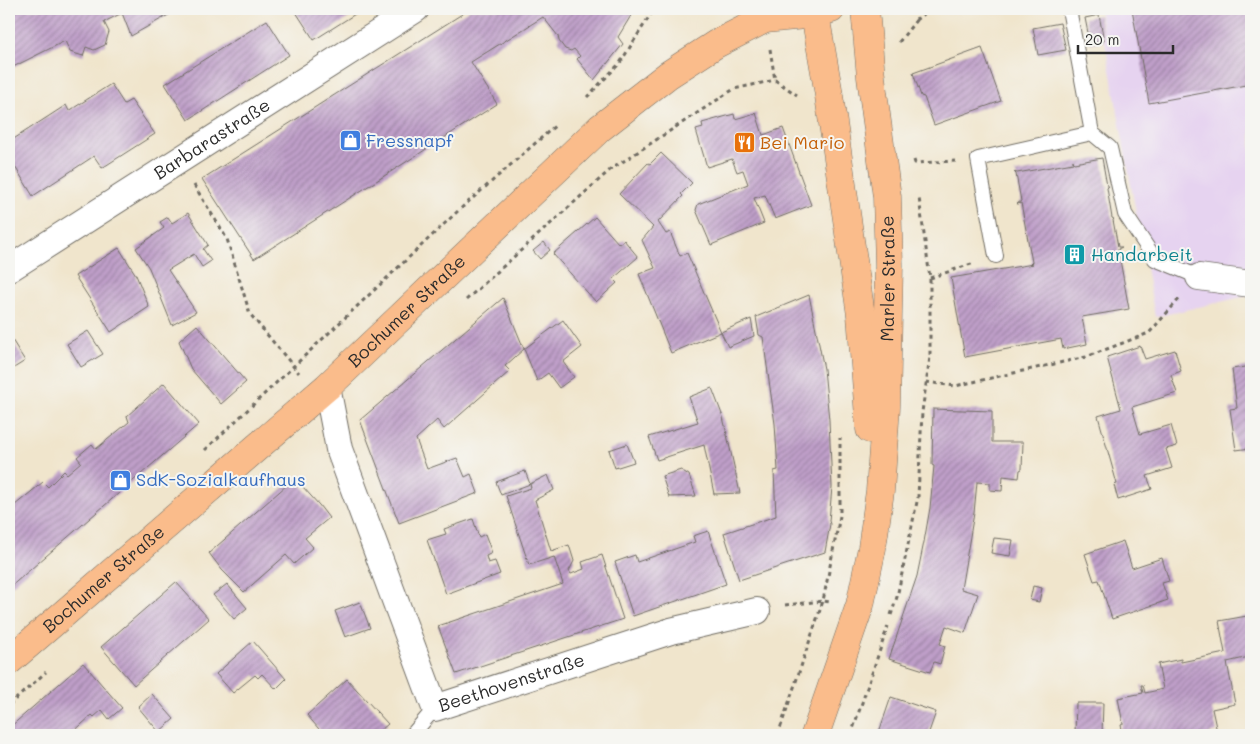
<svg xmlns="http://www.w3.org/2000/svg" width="1260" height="744" font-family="Mali,sans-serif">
<defs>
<pattern id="building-hatch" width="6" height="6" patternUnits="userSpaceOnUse" patternTransform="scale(1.25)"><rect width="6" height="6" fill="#bf9fc9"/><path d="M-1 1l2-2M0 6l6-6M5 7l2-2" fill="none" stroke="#9b82a3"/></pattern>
</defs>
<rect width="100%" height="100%" fill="#f6f6f2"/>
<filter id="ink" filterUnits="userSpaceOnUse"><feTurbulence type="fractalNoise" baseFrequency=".02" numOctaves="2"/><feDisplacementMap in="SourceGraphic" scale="10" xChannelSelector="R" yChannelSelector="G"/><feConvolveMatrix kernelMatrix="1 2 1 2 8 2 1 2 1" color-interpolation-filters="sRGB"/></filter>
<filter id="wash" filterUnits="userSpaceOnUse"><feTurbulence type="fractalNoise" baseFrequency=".0096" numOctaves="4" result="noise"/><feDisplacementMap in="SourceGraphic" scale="20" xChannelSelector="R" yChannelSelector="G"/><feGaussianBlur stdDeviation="1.12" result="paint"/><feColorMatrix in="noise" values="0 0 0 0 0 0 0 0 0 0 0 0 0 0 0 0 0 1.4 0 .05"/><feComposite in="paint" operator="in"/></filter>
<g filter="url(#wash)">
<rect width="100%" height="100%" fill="#f0e5cc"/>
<path fill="#e6d3f0" d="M1099 9H1251V295L1155 317Z"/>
<g id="blocks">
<path fill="url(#building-hatch)" d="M9 9H179L131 36 122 13 104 22 109 32 105 45 94 50 86 47 83 56 70 52 65 41 9 69Z
M294 9H363L314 40Z
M470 9H635L618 37 623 44 594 80 577 59 580 56 574 49 571 51 565 49 559 41 558 36 543 17 471 62 497 104 254 259 202 179Z
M1132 9H1251V84L1149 103Z
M1099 15 1104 41 1090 43 1085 18Z
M267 20 289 55 188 120 165 84Z
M1060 23 1066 50 1038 55 1033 28Z
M982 48 1001 101 934 125 924 97 921 96 913 73Z
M111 84 124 104 131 100 155 134 102 168 94 156 33 196 9 157V142L66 105 69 111Z
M756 113 763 135 783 128 811 205 775 219 765 195 754 198 764 223 711 245 696 210 698 204 748 184 743 170 737 172 732 159 707 167 696 130 703 128 702 123 734 114 735 119Z
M661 153 692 183 681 194 683 196 658 222 666 234 670 232 680 256 687 253 721 332 671 353 639 274 655 268 642 240 653 227 619 194 648 163 650 164Z
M1102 158 1107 186H1109L1107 188 1112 218 1114 219 1113 220 1118 247H1122L1118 249 1129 309 1082 317 1087 344 1063 349 1061 339 965 357 951 278 1033 264H1030L1032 262 1021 203 1017 204 1021 201 1016 174 1014 172 1017 173 1073 163V160L1074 163Z
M188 213 208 245 203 249 211 261 202 267 194 254 168 270 196 312 172 325 149 268 136 248 164 228 160 222 168 217 172 223Z
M595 217 619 244 624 240 638 257 613 279 617 283 596 302 553 254Z
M544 242 550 250 540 259 533 251Z
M119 248 136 275 149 307 111 332 75 276Z
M809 295 824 369 829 420 832 487 829 521 830 524 825 552 739 580 724 533 776 516 774 471 778 470 775 424 763 337 759 335 756 317Z
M503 298 524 349 505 366 510 371 444 429 437 420 416 439 427 469 457 458 465 477 471 474 478 493 399 523 360 420Z
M751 319 754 336 728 347 721 332Z
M563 320 582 347 563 362 574 377 559 388 548 373 537 381 524 349Z
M197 325 246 382 221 404 191 369 179 341Z
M88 331 103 354 81 367 67 344Z
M9 335 25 361 9 371Z
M1140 346 1145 359 1175 350 1181 371 1171 375 1177 393 1132 407 1140 434 1171 425 1177 446 1166 449 1172 468 1147 476 1152 489 1118 500 1114 485 1117 484 1098 416 1121 409 1107 357Z
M1251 366V448L1236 450 1230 409 1237 408 1232 369Z
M164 383 199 424 9 588V518L13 524 9 510 43 482 48 487 64 471 67 474 81 462 77 457 92 444 96 449 129 422 127 416Z
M712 388 723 417 740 493 714 494 704 445 657 460 649 437 698 422 689 397Z
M933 409 992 411V442H1023L1022 469 1020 470 1019 478 1003 476 1002 491 990 490V483L977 482 974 513 961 589 978 594 965 633 946 626 940 644 945 646 940 664 934 662 930 672 889 659 917 576 924 542 930 508 934 466 932 465Z
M627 444 634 462 615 468 609 450Z
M681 470 689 475 696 496 669 497 662 476Z
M525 471 530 484 501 495 496 482Z
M548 475 554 490 535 500 551 551 569 545 574 561 569 571 571 574 584 569 582 562 602 555 623 619 456 674 438 626 563 584 554 557 529 565 506 496 531 488 530 484Z
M295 478 319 505 329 518 305 538 313 547 294 564 286 555 244 592 222 570 209 553Z
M473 519 479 537 485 534 492 553 486 556 488 563 495 561 500 574 446 594 427 540 446 534 444 529Z
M708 531 726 584 633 616 615 562 635 555 637 562 695 542 693 536Z
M994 538 1013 540 1010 556 991 553Z
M1123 541 1132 568 1162 558 1169 581 1162 583 1168 600 1112 619 1099 580 1094 581 1085 554Z
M176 582 209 619 134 685 101 647Z
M227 584 247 608 234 619 213 595Z
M1033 586 1042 588 1039 602 1030 600Z
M360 602 370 628 345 637 335 611Z
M1247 616 1249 657 1227 662 1235 704 1212 709 1217 732 1208 734V735H1123L1121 725 1123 724 1118 698 1143 693 1141 685H1143L1145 693 1163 689 1158 664 1181 659V662L1225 653 1219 621Z
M253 641 286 679 276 689 262 674 258 678 255 675 233 693 216 674Z
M83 663 122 708 109 719 102 710 94 717 92 715 70 735H9V728Z
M347 679 388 724 375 735H324L307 715Z
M152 694 174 719 159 732 138 707Z
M891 697 936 712 928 735H878Z
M1076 703H1103L1102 734 1075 733Z"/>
</g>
</g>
<g filter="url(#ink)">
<use href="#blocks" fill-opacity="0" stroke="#706c63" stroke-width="1"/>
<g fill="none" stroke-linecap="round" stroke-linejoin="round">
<defs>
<path id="service" d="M1069 9 1092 133 1110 148 1125 214 1155 259 1199 277
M996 256 978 159 1092 133
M412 735 435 708"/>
<g id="minor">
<path id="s1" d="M9 269 416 9"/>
<path d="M1199 277 1251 284"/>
<path id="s2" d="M327 387 339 449 435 708 671 631 757 611"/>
</g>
<g id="primary">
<path d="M814 9 828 89 861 315 870 429"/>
<path id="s3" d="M9 661 327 387 600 128 668 75 716 44 765 19 814 14 831 9"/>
<path id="s4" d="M815 735 860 605 872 548 880 491 886 407 889 265 887 197 871 77 865 9"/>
</g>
</defs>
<use href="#service" stroke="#706c63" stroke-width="16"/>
<use href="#minor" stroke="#706c63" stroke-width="28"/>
<use href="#primary" stroke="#706c63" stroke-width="29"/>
<path stroke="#706c63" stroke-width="3" stroke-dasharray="4 4" stroke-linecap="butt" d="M916 9 917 19 930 10 935 9
M899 42 917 19
M770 49 775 80
M587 97 620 63 654 9
M914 160 915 163 956 161
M194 185 227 239 250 314 299 373
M930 278 974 263
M466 300 610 170 734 89 775 80 797 95
M926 382 955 386 1086 357 1149 333 1180 298
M205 450 458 211 556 125
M785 605 823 601 830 602
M891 615 897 597 918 497 922 412 930 357V278L919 198
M9 705 46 672
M778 735 823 601 840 516V438
M851 735 888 626"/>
<use href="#service" stroke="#fff" stroke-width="14"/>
<use href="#minor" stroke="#fff" stroke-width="26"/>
<use href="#primary" stroke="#fabc8b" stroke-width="28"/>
</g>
</g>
<defs>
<symbol id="shop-square" viewBox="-11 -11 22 22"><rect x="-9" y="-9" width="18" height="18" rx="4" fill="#3f7fe0" stroke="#f6f6f2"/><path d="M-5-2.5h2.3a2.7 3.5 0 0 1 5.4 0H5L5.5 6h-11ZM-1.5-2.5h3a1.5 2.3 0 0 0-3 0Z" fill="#fff"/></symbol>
<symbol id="restaurant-square" viewBox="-11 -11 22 22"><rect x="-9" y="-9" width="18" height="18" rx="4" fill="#e8710a" stroke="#f6f6f2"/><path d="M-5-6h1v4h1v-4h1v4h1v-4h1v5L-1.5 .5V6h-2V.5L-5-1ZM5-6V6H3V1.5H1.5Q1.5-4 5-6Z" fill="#fff"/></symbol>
<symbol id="building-square" viewBox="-11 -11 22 22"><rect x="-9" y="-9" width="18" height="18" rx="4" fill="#0f9aa8" stroke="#f6f6f2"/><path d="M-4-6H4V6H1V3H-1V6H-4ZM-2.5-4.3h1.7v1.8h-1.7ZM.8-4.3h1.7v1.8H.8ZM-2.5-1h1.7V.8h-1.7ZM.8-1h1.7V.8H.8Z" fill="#fff"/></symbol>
</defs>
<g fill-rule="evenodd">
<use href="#shop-square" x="338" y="128" width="25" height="25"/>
<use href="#restaurant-square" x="732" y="130" width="25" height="25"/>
<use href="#building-square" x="1062" y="242" width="25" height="25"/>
<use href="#shop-square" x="108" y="468" width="25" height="25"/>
</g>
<g text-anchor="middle" stroke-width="4" stroke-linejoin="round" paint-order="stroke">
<g font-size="18" fill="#2b2b2b" stroke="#f6f6f2">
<text dy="6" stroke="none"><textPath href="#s1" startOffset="241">Barbarastraße</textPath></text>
<text dy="6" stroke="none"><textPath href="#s4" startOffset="466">Marler Straße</textPath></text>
<text dy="6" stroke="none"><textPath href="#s3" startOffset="530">Bochumer Straße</textPath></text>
<text dy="6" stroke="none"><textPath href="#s3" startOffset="125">Bochumer Straße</textPath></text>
<text dy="6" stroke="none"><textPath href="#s2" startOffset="420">Beethovenstraße</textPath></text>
</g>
<g font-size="18" fill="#366cbe" stroke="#f6f6f2" text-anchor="start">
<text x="366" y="147">Fressnapf</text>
<text x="136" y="486">SdK-Sozialkaufhaus</text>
</g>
<g font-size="18" fill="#c56008" stroke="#f6f6f2" text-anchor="start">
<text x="760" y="149">Bei Mario</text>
</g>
<g font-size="18" fill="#0d838f" stroke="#f6f6f2" text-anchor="start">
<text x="1091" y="261">Handarbeit</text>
</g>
</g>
<rect width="1260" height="744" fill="none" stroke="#f6f6f2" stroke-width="30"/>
<path d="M1078 45v8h95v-8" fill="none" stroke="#2b2b2b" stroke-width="2.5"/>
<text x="1085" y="45" font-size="15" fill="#2b2b2b" stroke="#f6f6f2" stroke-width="4" paint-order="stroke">20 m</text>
</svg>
